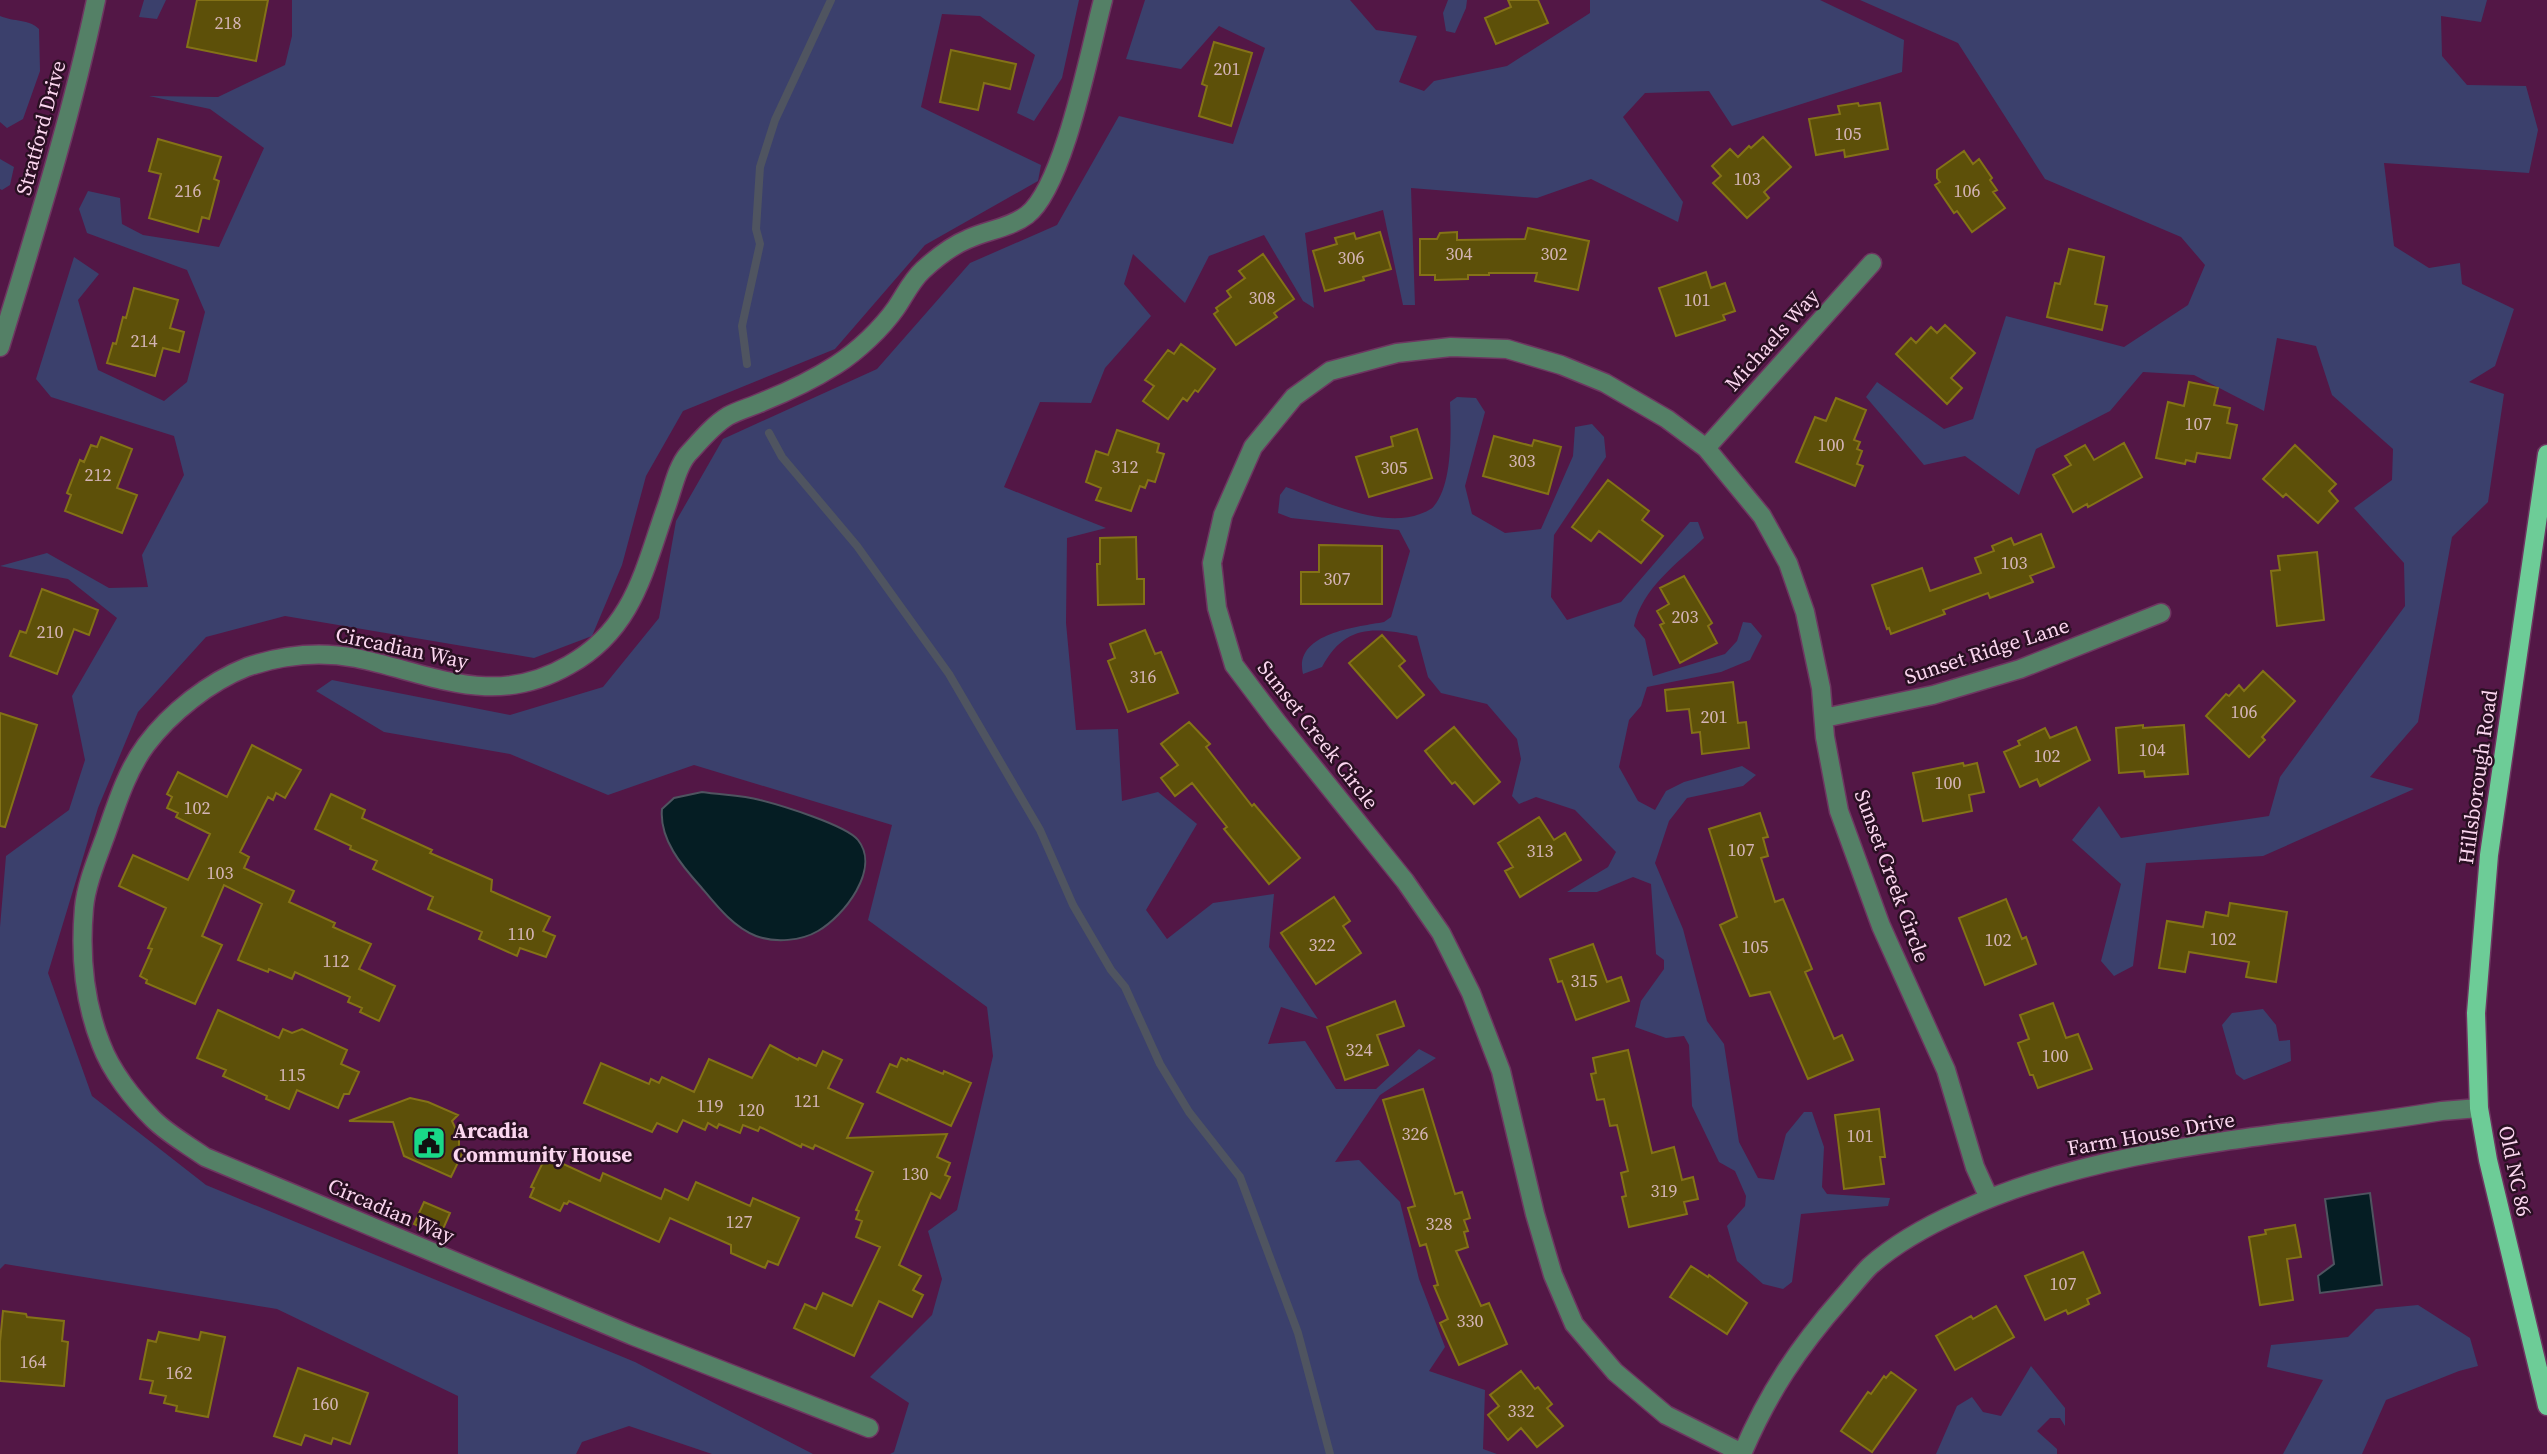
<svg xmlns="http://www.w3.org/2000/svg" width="2547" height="1454" font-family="'Source Serif 4',serif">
<rect width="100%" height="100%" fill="#531746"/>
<path fill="#3b406c" d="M144 0H166L157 19 139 17Z
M292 0H1079L1062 78 1034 121 1017 113 1035 55 980 16 942 14 921 107 1041 165 1038 181 925 245 835 349 683 411 646 476 622 565 592 636 534 658 285 616 206 637 138 712 98 808 48 973 92 1096 206 1185 635 1362 813 1454H712L629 1426 582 1442 576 1454H458V1396L277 1309 5 1264 0 1269V927L6 856 69 810 85 760 72 696 117 618 68 579 0 566 47 553 109 588 148 587 142 555 184 475 174 436 51 397 36 379 74 257 99 274 78 300 98 370 164 401 187 382 205 312 187 270 87 233 79 209 88 191 120 198 122 224 143 235 219 247 264 148 210 109 149 96 218 97 285 65 292 36Z
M1145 0H1350L1376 30 1417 36 1399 82 1424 91 1434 81 1507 66 1590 13V0H1820L1904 40 1902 72 1732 126 1709 91 1645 93 1623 117 1683 202 1678 222 1591 179 1537 198 1411 188 1415 305H1403L1383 210 1305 233 1314 308 1303 301 1264 235 1209 256 1185 303 1133 254 1124 284 1151 316 1105 368 1091 403 1040 402 1004 487 1106 528 1067 538 1066 623 1076 730 1118 729 1122 801 1158 792 1197 824 1146 910 1167 939 1213 903 1274 894 1269 947 1318 1019 1281 1007 1268 1044 1305 1041 1336 1089H1376L1419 1049 1436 1058 1380 1095 1335 1162 1359 1160 1400 1202 1419 1279 1445 1347 1429 1371 1485 1390 1483 1449 1497 1454H890L894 1452 909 1403 870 1377 932 1315 942 1279 928 1231 957 1210 993 1056 987 1007 868 920 892 825 694 765 608 795 510 754 384 732 316 691 332 680 510 715 603 687 659 618 676 521 723 439 877 369 970 263 1057 225 1119 116 1233 144 1265 48 1219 26 1181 69 1126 59Z
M1448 0H1467L1466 8 1455 33 1446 31 1443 13Z
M1860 0H2487L2481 22 2441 16 2442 56 2467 85 2526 86 2538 130 2529 173 2384 163 2394 246 2429 268 2460 263 2462 284 2514 309 2495 366 2469 382 2504 394 2488 502 2452 537 2418 722 2370 777 2414 789 2263 856 2146 863 2133 966 2114 976 2101 961 2121 884 2072 840 2099 806 2121 838 2269 816 2280 777 2405 606 2404 563 2354 508 2392 480 2393 449 2332 395 2316 346 2277 338 2264 411 2194 375 2143 372 2110 411 2036 449 2019 495 1965 456 1924 465 1866 397 1877 382 1944 429 1973 419 2006 316 2124 347 2188 305 2205 265 2181 237 2045 179 1958 43Z
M0 16C14 22 29 19 39 29L40 71 23 119 7 128 0 122Z
M0 159 14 167 10 185 2 190 0 189Z
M1457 397 1476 398 1485 412 1465 486 1472 514 1505 533 1541 529 1573 456 1575 427 1592 424 1604 437 1606 457 1554 535 1551 597 1567 620 1621 602 1690 522H1698L1704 538C1678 563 1642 588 1634 626L1645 639 1653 676 1725 654 1737 641 1743 622 1751 623 1762 636 1750 660 1721 672 1647 687 1641 706 1629 720 1619 767 1638 801 1655 810 1666 791 1684 782 1742 766 1756 775 1743 786 1687 798 1669 821 1655 863 1683 929 1707 1021 1724 1044 1739 1142 1758 1178 1774 1180 1786 1134 1804 1112H1812L1824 1147 1822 1187 1827 1194 1890 1198 1888 1206 1801 1214 1792 1282 1783 1289 1763 1284 1737 1261 1727 1226 1745 1206 1746 1196 1735 1171 1719 1162 1692 1106 1689 1045 1684 1036 1666 1038 1635 1027 1641 1001 1664 969V960L1656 954 1651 884 1633 877 1597 892H1567L1608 867 1616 852 1575 810 1536 797 1519 804 1512 796 1521 759 1517 739 1487 704 1441 693 1428 677 1417 636C1374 627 1345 624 1322 667L1303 674C1293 633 1357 627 1384 622L1391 617 1410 551 1399 530 1291 518 1278 513 1280 495 1286 487C1324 501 1381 529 1420 514 1425 512 1431 510 1434 506 1453 483 1451 431 1450 402Z
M2263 1009 2276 1025 2279 1041 2290 1040 2291 1061 2244 1080 2236 1074 2222 1025 2232 1013Z
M2418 1305 2470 1338 2478 1366 2459 1371 2386 1400 2362 1454H2283L2323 1380 2267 1367 2271 1345 2348 1337 2376 1309Z
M2031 1366 2065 1408V1426L2060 1418H2050L2037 1431 2057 1449V1454H1936L1957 1406 1972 1397 1983 1412 2001 1416Z"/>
<path fill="#051d23" stroke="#4f5460" stroke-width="2" d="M702 792C721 795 742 795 760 800 780 805 846 825 858 840 881 869 844 916 818 931 801 941 775 943 756 936 733 927 716 905 701 887 682 866 659 839 662 809L674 798Z
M2370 1193 2382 1285 2320 1293 2318 1276 2334 1264 2325 1199Z"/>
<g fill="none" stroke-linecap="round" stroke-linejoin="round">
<path stroke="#4f5460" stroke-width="8" d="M747 364 742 326 760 244 756 229 760 167 775 120 831 0
M769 433 782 457 857 546 949 674 1040 830 1073 905 1111 970 1125 987 1160 1064 1189 1112 1240 1177 1298 1333 1330 1454"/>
</g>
<path fill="#5d5009" stroke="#847217" stroke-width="2" d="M197 0H268L256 61 187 47Z
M1508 0H1538L1548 23 1496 44 1485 18 1511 7Z
M1214 42 1252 53 1231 126 1199 116 1207 86 1202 84Z
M951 50 1016 64 1010 89 984 83 978 110 940 102Z
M1858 103 1859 106 1880 103 1888 149 1845 157 1844 150 1816 155 1809 119 1840 114 1838 106Z
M1763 137 1791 167 1764 192 1769 198 1747 218 1713 183 1721 176 1712 166 1730 149 1738 157 1749 146 1751 148Z
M158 139 221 157 214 179 219 181 209 219 202 217 198 232 149 218 161 174 149 171Z
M1964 151 1973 164 1979 159 1992 178 1990 180 1997 190 1993 192 2005 208 1972 232 1957 211 1954 213 1935 185 1940 182 1937 178V170Z
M1528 228 1589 241 1578 290 1535 281 1537 273H1489V275H1468V279L1435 280V275H1420V239H1437L1440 233 1457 232V240L1525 239Z
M1380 232 1391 269 1363 277 1364 280 1325 291 1313 251 1337 244 1335 238 1354 233 1356 239Z
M2069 249 2104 257 2095 304 2107 306 2102 330 2047 317 2055 283 2060 284Z
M1263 254 1294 299 1274 313 1277 317 1236 345 1214 314 1218 311 1216 308 1231 297 1227 291 1245 278 1239 271Z
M1706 272 1711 288 1725 283 1735 311 1723 315 1725 320 1676 336 1659 288Z
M134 288 178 300 170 328 184 332 179 352 163 348 155 376 107 363 113 343 116 344 123 317 126 318Z
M1945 325 1975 353 1951 378 1962 388 1947 404 1896 354 1911 338 1916 343 1931 327 1937 333Z
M1181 344 1215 369 1198 392 1195 390 1187 401 1183 398 1168 419 1143 401 1154 386 1145 380 1168 350 1174 354Z
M2189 382 2218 388 2214 405 2230 408 2227 423 2237 425 2230 458 2197 453 2195 462 2186 460 2185 464 2156 458 2168 402 2184 406Z
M1836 398 1866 410 1854 440 1860 442 1857 449 1862 451 1857 464 1863 466 1855 486 1796 462 1815 417 1826 421Z
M1417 429 1432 478 1369 497 1356 457 1393 446 1391 437Z
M1117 430 1159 444 1157 452 1164 454 1155 482 1148 480 1145 488 1140 486 1131 511 1096 500 1101 488 1086 482 1096 451 1108 455Z
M1494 436 1532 446 1534 440 1561 447 1548 494 1483 476Z
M101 437 132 449 117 488 137 495 122 533 65 511 71 495 67 493 80 460 84 462 91 445 97 447Z
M2124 443 2142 477 2088 507 2087 504 2073 512 2053 475 2071 465 2065 456 2085 445 2094 460Z
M2295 445 2336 484 2329 491 2338 501 2318 523 2286 494 2283 497 2263 479Z
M1608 480 1649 511 1642 520 1663 536 1641 563 1599 531 1591 541 1572 527Z
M2041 534 2054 567 2030 576 2033 582 1990 598 1988 593 1943 610 1945 614 1891 634 1889 628 1887 629 1872 585 1922 568 1930 591 1981 573 1975 558 1994 551 1992 546 2011 538 2014 545Z
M1136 537 1137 579H1144V604L1098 605 1097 564H1100V538Z
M1319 545 1382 546V604H1301V572H1319Z
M2317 552 2324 620 2277 626 2271 571 2280 570 2278 556Z
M1684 576 1712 623 1708 626 1717 643 1680 663 1660 625 1664 623 1657 611 1669 604 1660 588Z
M42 589 98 610 89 635 74 629 57 674 10 656 20 631 26 633Z
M1145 630 1155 654 1161 652 1178 693 1128 712 1108 661 1115 658 1110 644Z
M1382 635 1405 661 1399 666 1424 695 1397 718 1349 663Z
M2263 671 2295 701 2262 737 2265 740 2249 757 2206 716 2226 694 2229 696 2239 685 2244 691Z
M1733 682 1738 723 1746 722 1749 748 1702 754 1700 732 1692 733 1689 709 1667 711 1665 690Z
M0 713 37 725 5 827 0 826Z
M1189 722 1210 744 1206 747 1252 806 1254 804 1300 858 1269 884 1224 829 1227 827 1192 783 1175 796 1161 778 1178 765 1161 744Z
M2143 725V728L2184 725 2188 774 2145 777 2144 771 2119 773 2116 728Z
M1454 727 1500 782 1474 804 1455 782 1452 784 1425 751Z
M2076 727 2090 760 2040 786 2037 779 2020 787 2004 752 2020 745 2018 741 2045 728 2050 738Z
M252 745 301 770 285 798 276 793 273 800 268 797 240 852 249 857 244 868 294 891 289 902 335 923 333 927 371 944 359 969 395 986 379 1021 360 1012 362 1008 348 1002 350 997 295 972 292 979 269 969 268 972 238 960 262 904 224 885 202 936 222 945 195 1004 146 983 147 980 140 976 152 949 148 948 166 908 119 886 133 855 188 880 210 834 176 817 178 813 167 808 172 797 167 794 178 772 227 797Z
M1963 763 1964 766 1977 763 1984 792 1969 795 1972 811 1923 821 1913 773Z
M331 794 365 810 362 818 432 850 430 853 492 880 491 891 550 917 543 931 555 936 546 957 520 948 517 956 479 939 482 932 428 909 433 897 373 869 377 861 350 849 351 846 315 829Z
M1760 813 1768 837 1763 838 1768 856 1761 858 1775 902 1783 899 1812 969 1805 972 1834 1039 1842 1035 1853 1060 1808 1079 1770 992 1750 996 1720 925 1737 917 1709 829Z
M1539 817 1554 840 1565 833 1581 860 1520 897 1505 871 1513 867 1498 843Z
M1334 897 1350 921 1343 926 1361 953 1316 984 1281 933Z
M2006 899 2022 939 2026 937 2036 964 1985 985 1959 918Z
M2230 903 2287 912 2276 982 2246 977 2249 962 2189 952 2185 972 2159 968 2167 921 2203 927 2206 912 2228 916Z
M1593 944 1607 982 1621 977 1629 1001 1576 1020 1562 981 1558 982 1550 959Z
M1395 1001 1404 1026 1377 1035 1388 1065 1345 1080 1327 1027Z
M2053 1003 2066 1038 2078 1034 2092 1069 2038 1088 2033 1075H2030L2018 1043 2029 1039 2020 1015Z
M218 1010 279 1038 283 1029 292 1033 302 1029 347 1050 341 1064 359 1072 349 1094H344L338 1108 297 1090 289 1109 266 1099 267 1096 223 1076 226 1070 197 1058Z
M770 1045 798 1060 799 1058 816 1066 823 1051 842 1060 828 1088 863 1104 847 1138 947 1134 937 1157 950 1163 945 1175 950 1177 940 1198 931 1193 899 1265 921 1276 913 1290 923 1295 912 1317 879 1301 854 1356 794 1328 805 1304 816 1309 823 1293 852 1306 880 1247 856 1237 862 1221 856 1219 859 1211 856 1210 873 1172 815 1145 813 1149 802 1144 801 1147 760 1127 758 1131 743 1125 740 1133 719 1124 717 1128 708 1123 705 1130 683 1120 677 1132 657 1123 652 1132 584 1103 601 1063 649 1084 651 1079 659 1083 662 1077 694 1092 709 1059 752 1078Z
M1628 1050 1652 1153 1674 1147 1682 1180 1693 1177 1698 1199 1684 1202 1687 1214 1629 1227 1622 1197 1626 1196 1621 1173 1628 1171 1617 1125 1610 1126 1604 1099 1597 1100 1591 1074 1596 1073 1593 1058Z
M901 1058 907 1061 908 1059 943 1074 944 1071 971 1083 951 1126 877 1092 890 1064 897 1067Z
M1423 1089 1455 1194 1462 1192 1470 1218 1464 1220 1468 1231 1464 1232 1468 1247 1456 1251 1481 1306 1489 1303 1507 1344 1459 1365 1440 1323 1448 1319 1434 1286 1438 1285 1426 1244 1420 1246 1408 1208 1415 1206 1383 1100Z
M410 1098 428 1102 458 1115 452 1121 459 1136V1149L463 1152 451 1177 404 1156 393 1122 349 1121Z
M1879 1109 1885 1157H1880L1884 1184 1844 1189 1835 1115Z
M546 1156 600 1181 603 1173 661 1199 665 1189 688 1200 696 1182 750 1206 753 1198 799 1218 778 1265 768 1261 765 1268 731 1253V1245L670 1218 659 1242 569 1201 567 1204 564 1203 560 1211 530 1197 534 1188 531 1187Z
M424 1202 450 1213 440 1236 414 1224Z
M2295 1225 2301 1257 2287 1259 2293 1300 2260 1305 2249 1237 2266 1234 2265 1230Z
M2083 1252 2100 1293 2087 1299 2089 1304 2068 1314 2066 1310 2045 1320 2025 1276Z
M1691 1266 1708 1277 1709 1275 1747 1303 1727 1334 1670 1297Z
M1996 1306 2014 1337 1955 1370 1936 1336 1971 1316 1973 1319Z
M3 1311 26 1314 27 1317 64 1321 62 1341 68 1342 64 1386 0 1381V1342Z
M159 1332 199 1340 201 1332 225 1337 208 1417 176 1411 177 1406 164 1403 166 1396 150 1393 153 1381 140 1379 148 1340 156 1342Z
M298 1368 368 1393 350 1444 333 1438 331 1444 305 1435 301 1445 274 1436Z
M1521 1371 1535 1389 1538 1387 1552 1404 1547 1408 1563 1426 1537 1447 1521 1428 1508 1440 1488 1415 1499 1406 1490 1395Z
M1891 1372 1916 1390 1872 1452 1841 1431 1868 1392 1871 1394 1884 1376 1886 1378Z"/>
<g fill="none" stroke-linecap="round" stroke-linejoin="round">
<defs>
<path id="minor" d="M0 347C35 232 71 118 96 0
M1706 448 1872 263
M1824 718 1933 695 2020 669 2161 613
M869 1428 631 1335 205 1157C188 1145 168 1134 153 1119 133 1099 111 1071 101 1044 84 1001 80 953 84 908 86 885 97 859 105 837 116 806 126 772 146 745 170 713 209 682 247 667 282 655 319 651 356 658 433 674 493 709 569 665 634 629 644 569 667 505 673 488 677 467 688 454 700 441 713 425 728 416 739 410 751 407 762 402 787 392 814 379 836 365 858 351 882 328 896 308 905 295 911 281 923 270 936 258 951 246 968 239 987 230 1010 228 1027 215 1064 187 1090 49 1103 0
M1742 1453 1666 1415 1615 1372 1574 1324 1553 1275 1535 1214 1501 1071 1471 993 1441 933 1405 881 1277 722 1234 665 1217 608 1212 563 1223 515 1253 447 1294 397 1330 371 1397 353 1451 347 1507 349 1561 365 1605 383 1667 419 1706 448 1762 516 1788 563 1805 612 1821 688 1825 737 1839 811 1881 926 1946 1070 1975 1167 1989 1198
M1742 1454C1768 1393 1798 1348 1842 1298 1851 1288 1860 1276 1870 1266 1896 1243 1929 1225 1960 1211 2111 1142 2281 1138 2442 1111L2479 1108"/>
<path id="major" d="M2547 454 2489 855 2476 1013 2479 1108 2488 1160 2547 1406"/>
</defs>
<use href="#minor" stroke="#6e3661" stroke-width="21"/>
<use href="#major" stroke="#6e3661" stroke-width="21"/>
<use href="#minor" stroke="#548066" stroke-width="18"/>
<use href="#major" stroke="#6dcc97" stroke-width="18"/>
</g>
<defs>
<symbol id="civic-square" viewBox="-11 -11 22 22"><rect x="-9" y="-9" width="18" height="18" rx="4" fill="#19d988" stroke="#2a1023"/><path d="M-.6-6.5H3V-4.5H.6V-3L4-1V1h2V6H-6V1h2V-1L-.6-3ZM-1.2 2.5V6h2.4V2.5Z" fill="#111"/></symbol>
</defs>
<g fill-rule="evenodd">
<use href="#civic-square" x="410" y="1124" width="38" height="38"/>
</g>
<g text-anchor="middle" stroke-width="5" stroke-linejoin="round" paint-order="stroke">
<g font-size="18" fill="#d4b4b6">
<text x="228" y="29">218</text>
<text x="1227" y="75">201</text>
<text x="1848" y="140">105</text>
<text x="1747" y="185">103</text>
<text x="188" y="197">216</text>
<text x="1967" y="197">106</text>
<text x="1459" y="260">304</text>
<text x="1554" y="260">302</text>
<text x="1351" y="264">306</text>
<text x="1262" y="304">308</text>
<text x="1697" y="306">101</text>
<text x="144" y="347">214</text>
<text x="2198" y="430">107</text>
<text x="1831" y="451">100</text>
<text x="1522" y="467">303</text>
<text x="1125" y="473">312</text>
<text x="1394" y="474">305</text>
<text x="98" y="481">212</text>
<text x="2014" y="569">103</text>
<text x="1337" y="585">307</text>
<text x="1685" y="623">203</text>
<text x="50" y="638">210</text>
<text x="1143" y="683">316</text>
<text x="2244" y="718">106</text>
<text x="1714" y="723">201</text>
<text x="2152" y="756">104</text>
<text x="2047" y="762">102</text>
<text x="1948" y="789">100</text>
<text x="197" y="814">102</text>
<text x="1741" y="856">107</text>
<text x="1540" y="857">313</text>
<text x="220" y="879">103</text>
<text x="521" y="940">110</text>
<text x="2223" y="945">102</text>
<text x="1998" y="946">102</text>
<text x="1322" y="951">322</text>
<text x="1755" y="953">105</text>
<text x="336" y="967">112</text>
<text x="1584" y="987">315</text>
<text x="1359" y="1056">324</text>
<text x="2055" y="1062">100</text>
<text x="292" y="1081">115</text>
<text x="807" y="1107">121</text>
<text x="710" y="1112">119</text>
<text x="751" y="1116">120</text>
<text x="1415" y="1140">326</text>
<text x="1860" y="1142">101</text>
<text x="915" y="1180">130</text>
<text x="1664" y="1197">319</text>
<text x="739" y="1228">127</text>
<text x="1439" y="1230">328</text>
<text x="2063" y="1290">107</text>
<text x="1470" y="1327">330</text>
<text x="33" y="1368">164</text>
<text x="179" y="1379">162</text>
<text x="325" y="1410">160</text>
<text x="1521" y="1417">332</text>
</g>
<g font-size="21" fill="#fbd6ef" stroke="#2a1023">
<text transform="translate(41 128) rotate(-75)" y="7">Stratford Drive</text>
<text transform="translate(1772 340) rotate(-48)" y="7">Michaels Way</text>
<text transform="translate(402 648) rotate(12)" y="7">Circadian Way</text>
<text transform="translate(1987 651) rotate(-18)" y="7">Sunset Ridge Lane</text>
<text transform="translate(1318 735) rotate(52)" y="7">Sunset Creek Circle</text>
<text transform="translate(2478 777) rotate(-82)" y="7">Hillsborough Road</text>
<text transform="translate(1892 876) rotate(70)" y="7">Sunset Creek Circle</text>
<text transform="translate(2151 1134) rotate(-10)" y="7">Farm House Drive</text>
<text transform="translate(2515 1171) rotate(78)" y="7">Old NC 86</text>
<text transform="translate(391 1211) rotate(23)" y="7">Circadian Way</text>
</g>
<g font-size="21" font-weight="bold" fill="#fbd6ef" stroke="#2a1023" text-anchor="start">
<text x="453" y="1138">Arcadia<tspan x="453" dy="24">Community House</tspan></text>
</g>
</g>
</svg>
